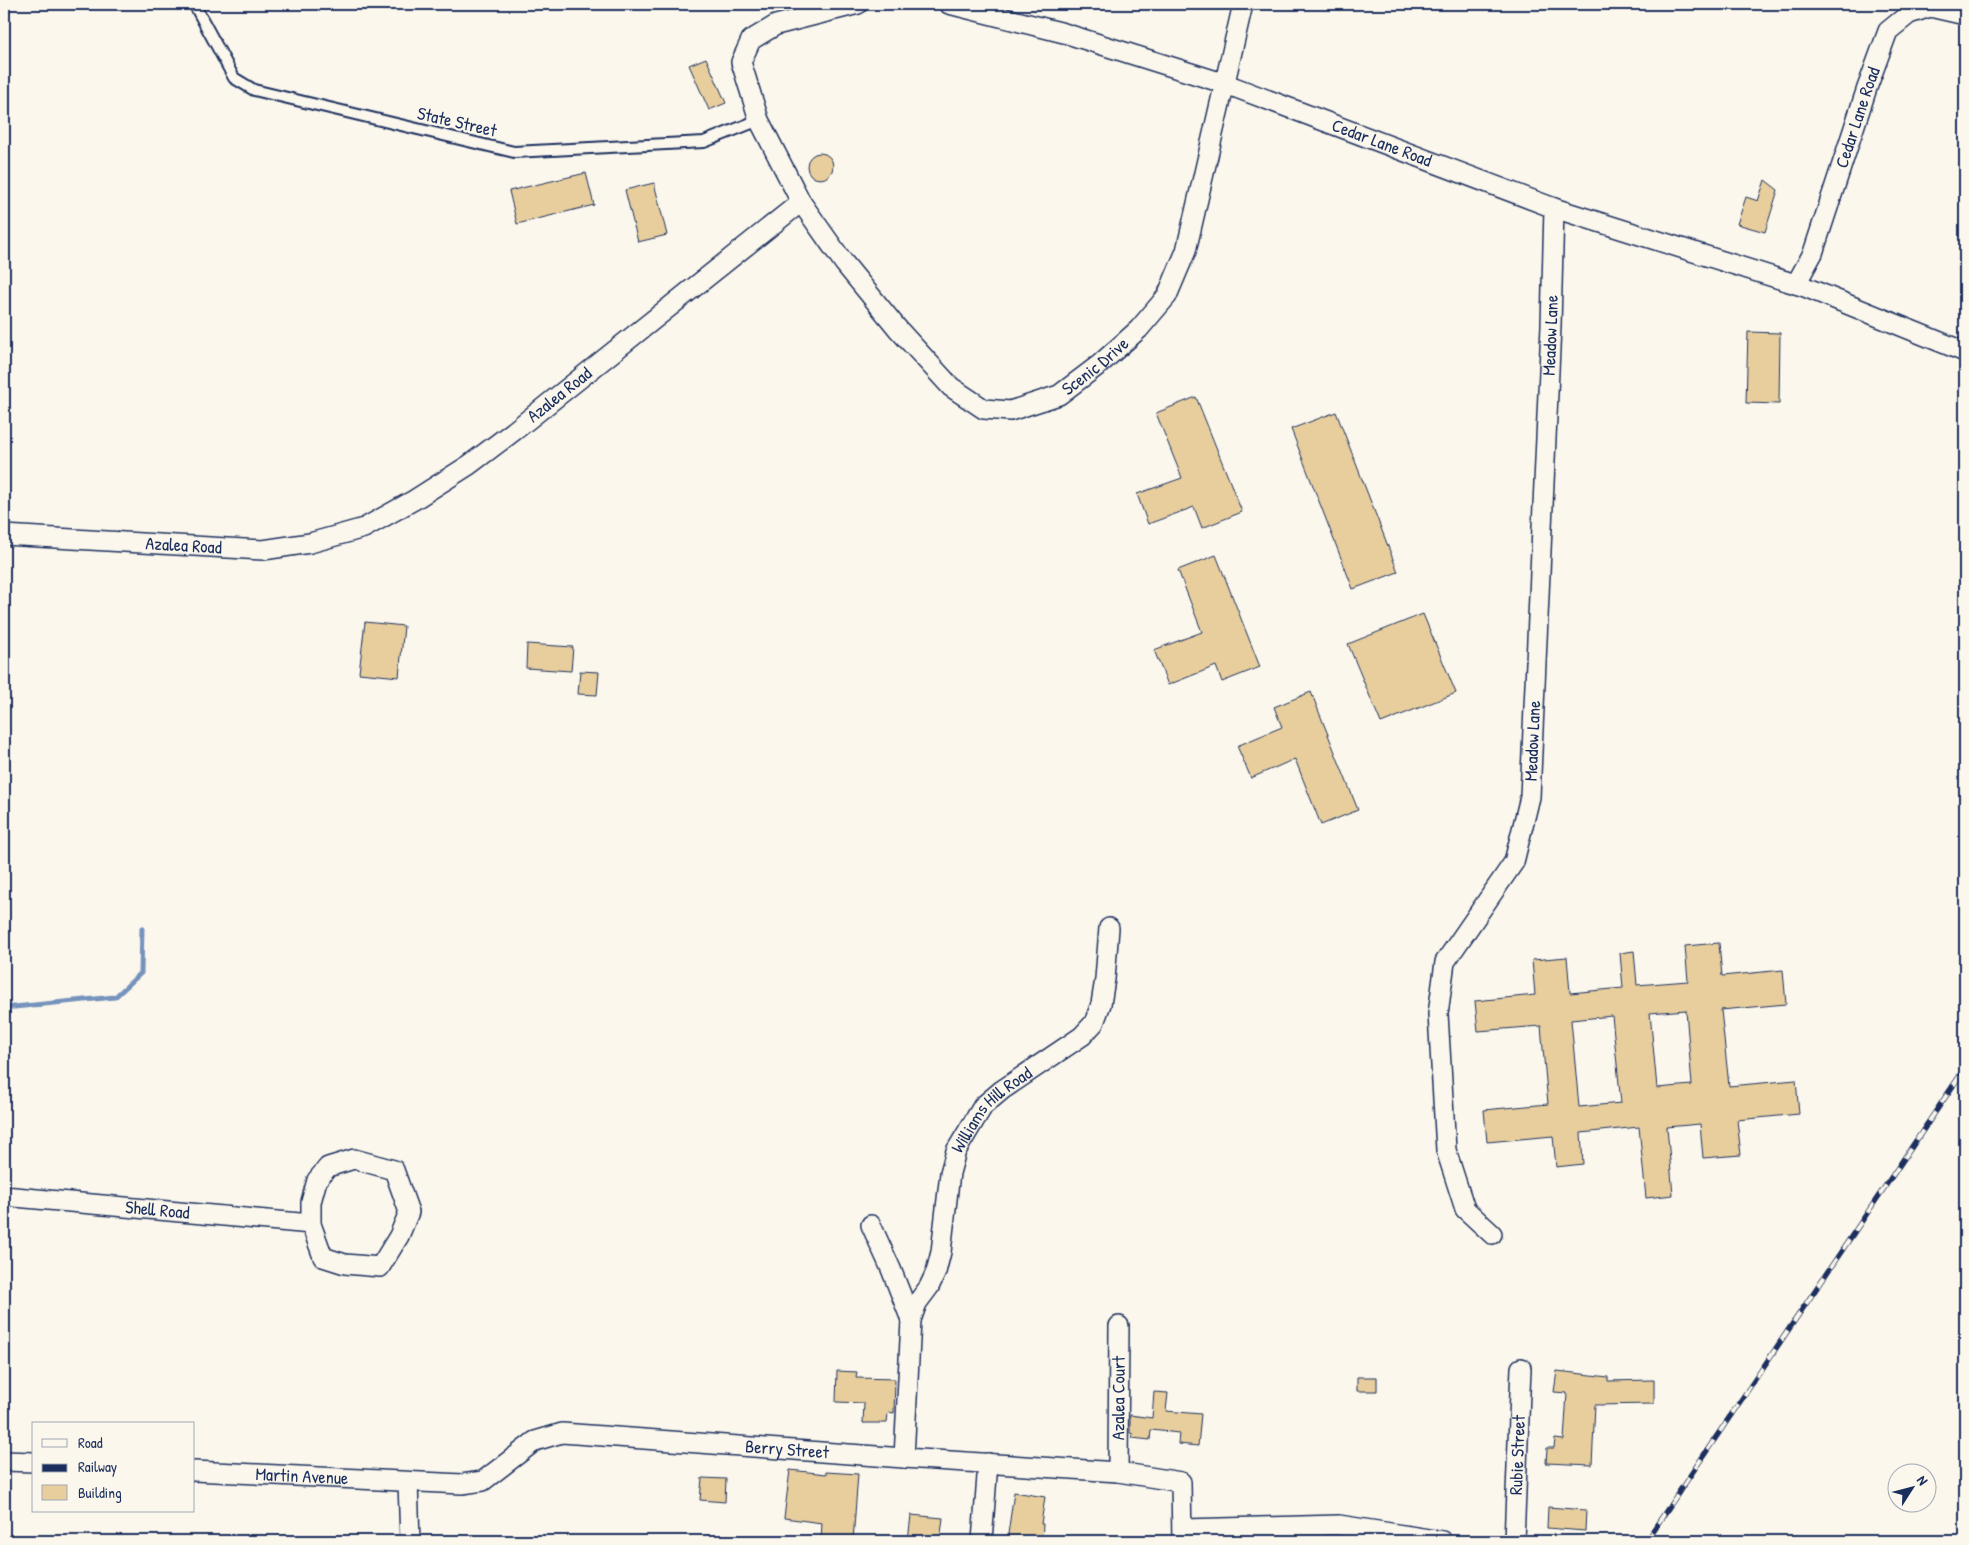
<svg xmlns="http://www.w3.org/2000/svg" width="1969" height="1545" font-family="'Patrick Hand',sans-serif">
<rect width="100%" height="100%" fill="#fbf7ec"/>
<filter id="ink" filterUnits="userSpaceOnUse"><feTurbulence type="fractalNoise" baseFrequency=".02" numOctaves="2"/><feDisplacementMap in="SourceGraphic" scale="10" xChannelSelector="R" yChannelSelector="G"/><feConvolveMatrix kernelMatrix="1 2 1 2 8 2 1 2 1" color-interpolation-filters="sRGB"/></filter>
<g filter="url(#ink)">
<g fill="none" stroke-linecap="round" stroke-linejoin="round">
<path stroke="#7593bc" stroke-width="5" d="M4 1008 115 997 141 973 142 928"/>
</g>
<path fill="#e8ce9d" stroke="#1b2f5e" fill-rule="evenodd" d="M706 58 726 103 709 110 689 65Z
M807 166a13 13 0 1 1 26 0a13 13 0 1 1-26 0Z
M586 173 594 205 517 224 509 191Z
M1765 180 1778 190 1765 232 1737 224 1746 197 1758 201Z
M654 183 667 235 638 242 625 190Z
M1748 332 1780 333 1779 404 1746 403Z
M1196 397 1242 512 1202 528 1194 507 1148 524 1137 494 1182 478 1156 413Z
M1336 412 1398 572 1353 589 1291 429Z
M1216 555 1260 667 1222 682 1216 666 1168 685 1154 650 1202 632 1178 570Z
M1423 614 1456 693 1381 723 1348 644Z
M365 622 404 626 399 677 359 673Z
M527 644 573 647 571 671 526 668Z
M580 671 599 672 597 695 578 694Z
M1311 692 1358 810 1321 825 1295 759 1251 778 1237 746 1282 727 1274 707Z
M1719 943 1722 976 1783 970 1786 1004 1721 1010 1729 1086 1796 1080 1799 1114 1737 1120 1741 1155 1703 1158 1700 1124 1667 1127 1673 1195 1646 1198 1639 1127 1581 1133 1583 1164 1556 1167 1553 1136 1487 1142 1484 1110 1548 1104 1541 1026 1478 1031 1475 1001 1535 995 1532 960 1567 957 1570 993 1623 988 1620 953 1634 951 1637 985 1688 981 1685 946ZM1686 1010 1692 1085 1657 1088 1650 1013ZM1612 1016 1621 1103 1579 1107 1571 1020Z
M837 1371 857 1372 856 1378 895 1379 894 1413 888 1412 887 1423H863L864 1403 836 1402Z
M1557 1371 1608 1377V1381L1654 1380V1404L1595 1405 1592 1465 1546 1463 1547 1448H1554L1555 1439 1564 1440 1567 1393 1554 1392Z
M1357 1377H1377V1391H1357Z
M1154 1392 1168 1393 1166 1411 1201 1414 1198 1446 1178 1444 1179 1433 1151 1430 1150 1440 1132 1438 1133 1434 1130 1433V1415L1152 1418Z
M790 1470 826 1474V1472L858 1474 853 1541H821L822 1523 784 1518Z
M702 1478 726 1479 725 1502 700 1500Z
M1014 1492 1045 1497 1041 1524H1043L1042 1541H1007Z
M1548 1507 1586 1510 1585 1531 1547 1528Z
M911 1515 943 1518 940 1541H908Z"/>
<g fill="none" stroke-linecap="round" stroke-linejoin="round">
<defs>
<path id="lane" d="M194 4 234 78 254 90 514 152 704 142 759 120"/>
<g id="street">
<path id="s1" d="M949 4 1064 33 1226 84 1554 208 1805 287 1965 352"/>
<path id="s2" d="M801 202 844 263 898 329 951 387 984 409 1010 411 1059 395 1100 364 1139 329 1167 296 1186 251 1243 4"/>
<path id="s3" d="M1796 284 1813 253 1867 88 1888 31 1909 14 1930 7 1965 15"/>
<path id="s4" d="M4 535 263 550 310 543 364 528 414 500 469 465 514 431 801 202 759 120 741 62 751 40 776 25 858 4"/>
<path d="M354 1159 394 1170 409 1212 399 1236 380 1267 345 1264 323 1257 311 1224V1202L317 1180 328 1167Z"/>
<path id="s5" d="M4 1196 311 1224"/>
<path d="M871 1225 891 1269 911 1320"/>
<path id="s6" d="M1492 1234 1465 1209 1446 1150 1438 1014 1445 962 1514 862 1530 797 1551 326 1554 208"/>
<path id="s7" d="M904 1458 911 1320 917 1303 929 1287 936 1272 941 1252 950 1173 956 1151 983 1106 1002 1090 1082 1036 1094 1023 1101 1004 1105 979 1109 928"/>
<path d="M4 1461 34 1462"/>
<path id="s8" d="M194 1471 462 1484 483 1481 535 1441 562 1433 904 1458 1118 1472 1181 1482 1182 1541"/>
<path id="s9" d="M1118 1472 1119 1326"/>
<path d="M408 1482 410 1541"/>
<path d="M1183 1529 1339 1525 1442 1541"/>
<path d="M982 1541 988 1463"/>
<path id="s10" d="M1514 1541 1521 1368"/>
</g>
</defs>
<use href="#lane" stroke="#1b2f5e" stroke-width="14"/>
<use href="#street" stroke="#1b2f5e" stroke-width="22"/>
<use href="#lane" stroke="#fbf7ec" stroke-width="10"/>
<use href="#street" stroke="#fbf7ec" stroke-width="19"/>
<defs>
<path id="rail" d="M1646 1541 1965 1068"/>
</defs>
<use href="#rail" stroke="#1b2f5e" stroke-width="5.5"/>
<use href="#rail" stroke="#fbf7ec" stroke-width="4" stroke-dasharray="11" stroke-linecap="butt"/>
</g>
</g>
<g text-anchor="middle" stroke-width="4.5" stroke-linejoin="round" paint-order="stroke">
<g font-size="18" fill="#1b2f5e" stroke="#fbf7ec">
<text dy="6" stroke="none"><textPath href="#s3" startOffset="178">Cedar Lane Road</textPath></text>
<text transform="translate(457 122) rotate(13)" y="6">State Street</text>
<text dy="6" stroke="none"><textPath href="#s1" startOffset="455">Cedar Lane Road</textPath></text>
<text dy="6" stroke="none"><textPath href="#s6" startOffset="938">Meadow Lane</textPath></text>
<text dy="6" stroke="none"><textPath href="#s2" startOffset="402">Scenic Drive</textPath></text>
<text dy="6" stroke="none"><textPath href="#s4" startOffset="600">Azalea Road</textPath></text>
<text dy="6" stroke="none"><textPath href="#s4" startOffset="180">Azalea Road</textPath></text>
<text dy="6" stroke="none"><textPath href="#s6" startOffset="532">Meadow Lane</textPath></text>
<text dy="6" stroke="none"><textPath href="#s7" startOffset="371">Williams Hill Road</textPath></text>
<text dy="6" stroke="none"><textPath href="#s5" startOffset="154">Shell Road</textPath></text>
<text dy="6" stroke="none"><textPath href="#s9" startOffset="74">Azalea Court</textPath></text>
<text dy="6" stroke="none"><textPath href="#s8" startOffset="609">Berry Street</textPath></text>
<text dy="6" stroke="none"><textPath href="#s10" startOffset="86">Rubie Street</textPath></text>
<text dy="6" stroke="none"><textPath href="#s8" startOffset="108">Martin Avenue</textPath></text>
</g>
</g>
<rect width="1969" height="1545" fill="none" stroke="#fbf7ec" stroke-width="20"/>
<rect x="10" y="10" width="1949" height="1525" fill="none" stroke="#1b2f5e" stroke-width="2" filter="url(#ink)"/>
<rect x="32" y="1422" width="162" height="90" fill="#fbf7ec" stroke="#a1a7b3"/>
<rect x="42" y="1439" width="25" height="8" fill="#fbf7ec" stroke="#a1a7b3"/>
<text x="78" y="1448" font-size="15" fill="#1b2f5e">Road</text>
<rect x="42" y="1464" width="25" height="8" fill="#1b2f5e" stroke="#a1a7b3"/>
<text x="78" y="1472" font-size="15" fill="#1b2f5e">Railway</text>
<rect x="42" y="1485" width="25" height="15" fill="#e8ce9d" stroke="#a1a7b3"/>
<text x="78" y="1498" font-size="15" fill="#1b2f5e">Building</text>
<g transform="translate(1912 1488) rotate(54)"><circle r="24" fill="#fbf7ec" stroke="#a1a7b3"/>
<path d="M0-4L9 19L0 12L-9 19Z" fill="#1b2f5e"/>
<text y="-8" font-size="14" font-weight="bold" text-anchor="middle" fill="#1b2f5e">N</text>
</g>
</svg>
